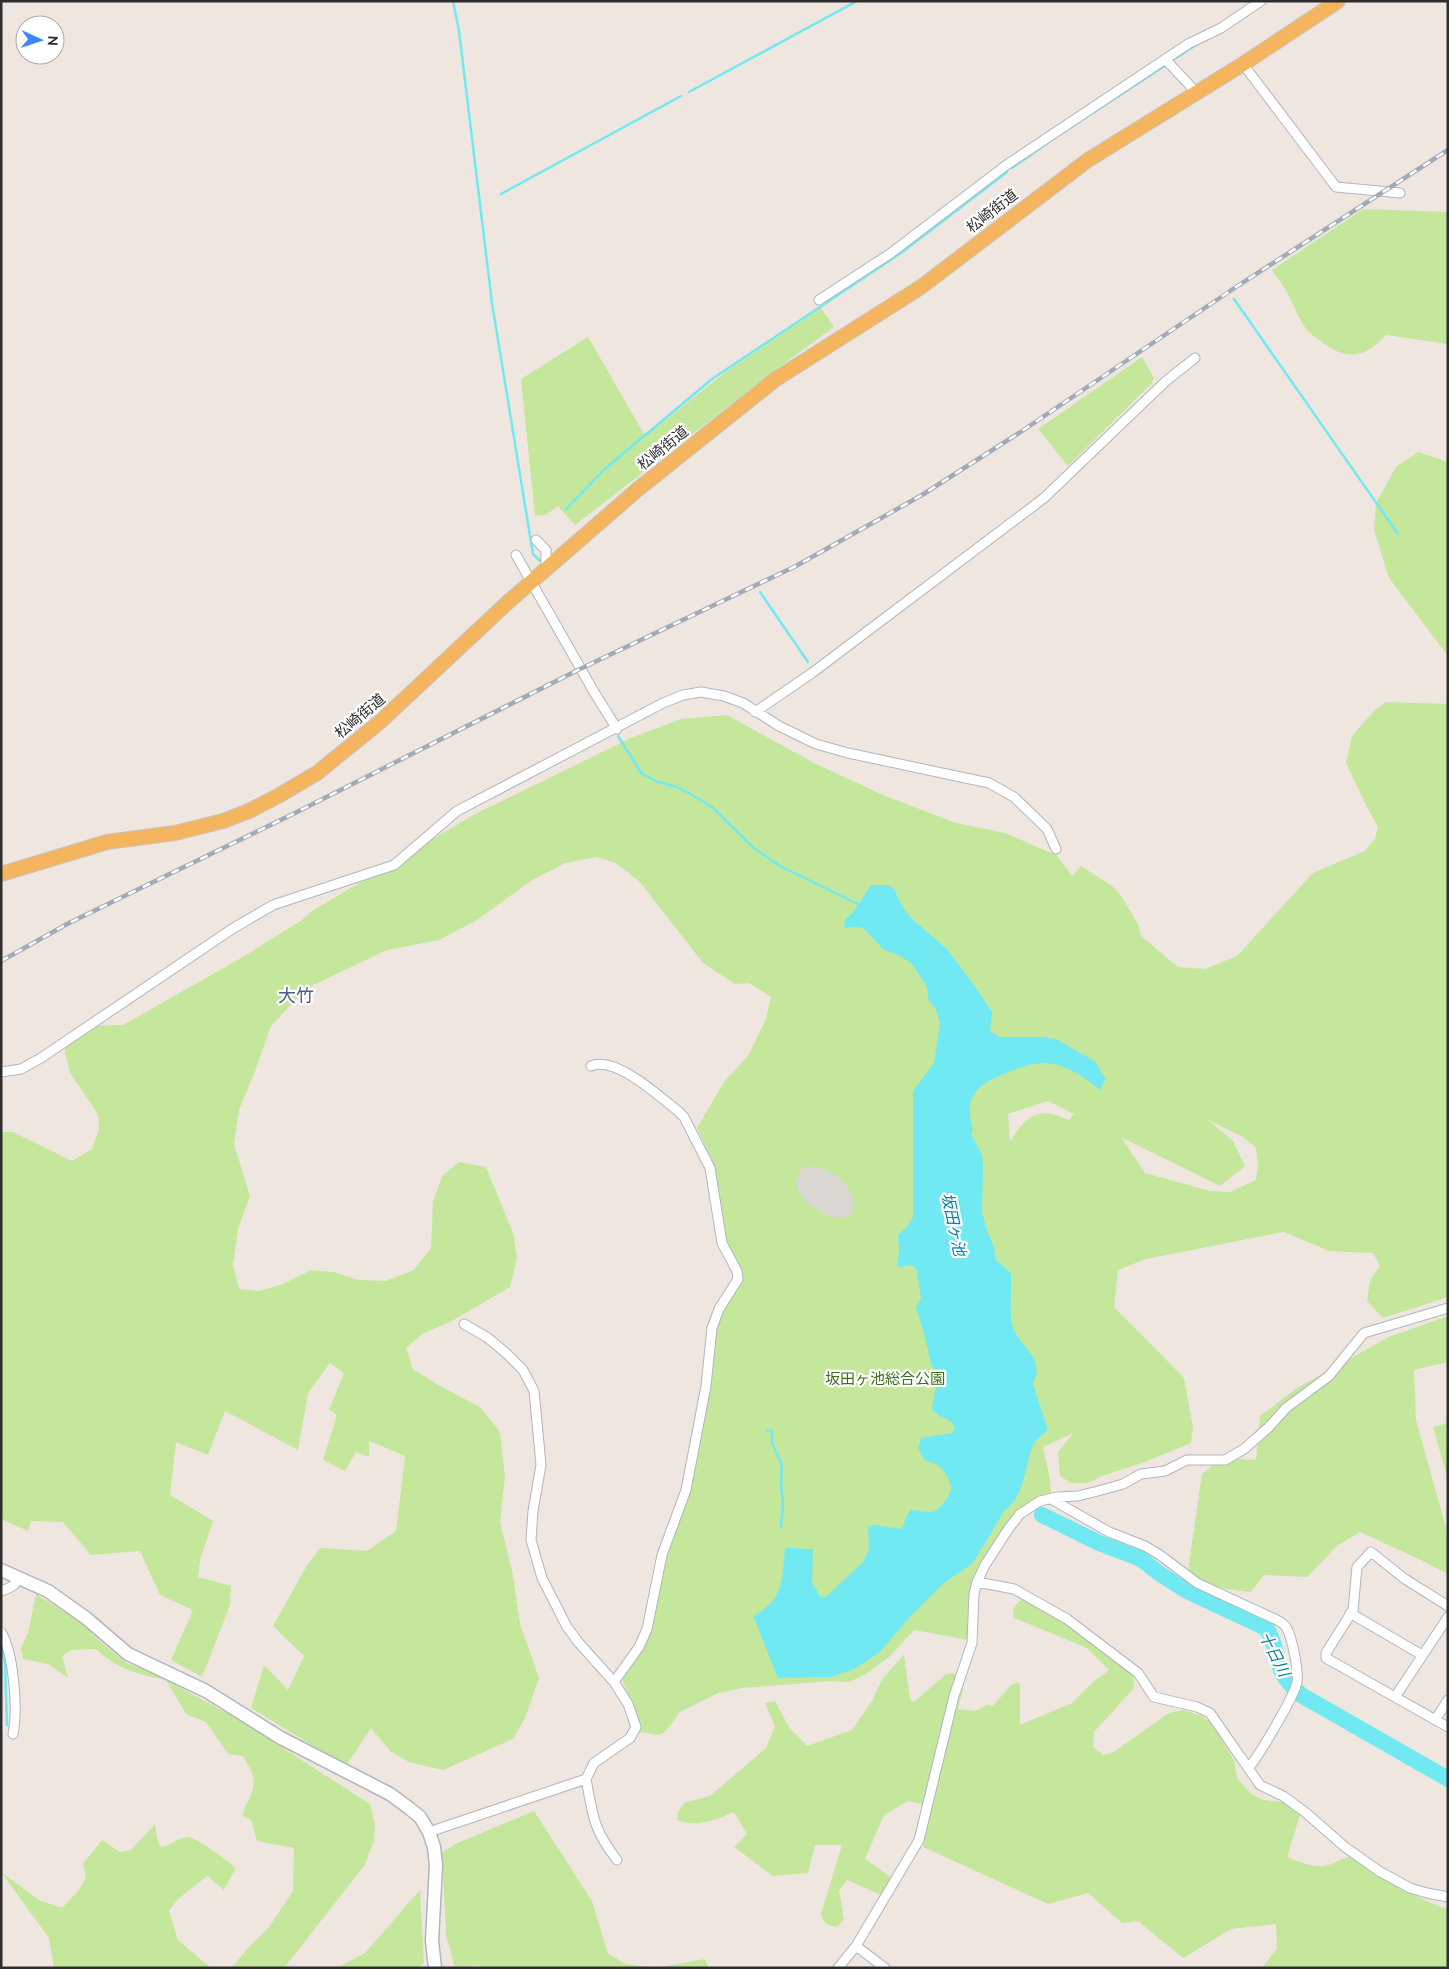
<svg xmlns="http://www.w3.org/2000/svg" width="1449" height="1969" font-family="Ubuntu,'Noto Sans JP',sans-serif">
<rect width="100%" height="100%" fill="#efe6e0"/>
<path fill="#c4e79c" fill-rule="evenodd" d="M1363 209 1448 212V344L1386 335C1365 358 1347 361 1322 342 1317 338 1311 335 1307 330 1298 319 1294 305 1287 292 1283 285 1277 278 1272 270Z
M821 308 834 327 770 374 575 525 558 506 546 515 535 516 521 379 588 337 645 436 728 370Z
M1142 357 1154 378 1151 384 1068 466 1038 429Z
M1418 452 1448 462V656L1389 578 1374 530 1376 503 1396 467Z
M1386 702 1448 704V1297L1383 1318 1367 1301 1370 1280 1380 1266 1373 1253 1329 1251 1284 1232 1146 1259 1118 1270 1114 1307 1184 1378 1193 1427 1191 1443 1145 1462 1105 1475 1087 1483H1071L1060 1476 1058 1452 1073 1433 1043 1447C1046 1463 1051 1478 1051 1493 1020 1498 1004 1527 988 1553 984 1560 983 1569 976 1572L970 1589 969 1640 914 1630 889 1657 866 1674 849 1682 830 1681 743 1688 718 1693 680 1712 666 1731 659 1735 639 1732 641 1725 623 1682V1675L636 1661 647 1642 652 1625 656 1596 666 1556 691 1489 712 1368 716 1330 726 1306 738 1288 743 1275 726 1242 715 1166 697 1128 724 1082 748 1056 766 1019 771 997 749 983 735 984 703 963 640 882 616 863 597 857 565 863 532 880 477 920 439 940 387 950 307 988 271 1026 255 1071 239 1110 234 1144 250 1196 238 1229 233 1265 239 1289 259 1291 283 1284 311 1270 333 1272 359 1280 386 1281 414 1270 431 1248 433 1201 443 1175 459 1162 486 1167 513 1233 517 1258 510 1287 452 1321 422 1334 406 1348 413 1369 438 1385 480 1407 500 1432 505 1477 500 1522 512 1570 520 1624 539 1678 525 1718 513 1739 443 1770 409 1762 390 1751 371 1728 346 1766 251 1708 264 1665 288 1690 304 1656 273 1626 306 1567 320 1548 367 1551 396 1531 405 1456 369 1441V1457L356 1452 345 1471 323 1460 337 1415 329 1410 344 1373 330 1363 308 1393 298 1450 225 1411 208 1455 176 1442 170 1495 213 1521 200 1560 198 1577 231 1586 230 1605 202 1677 171 1660 193 1610 160 1595 140 1551 91 1555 63 1522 31 1521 28 1531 1 1519V1132H13L72 1161 92 1149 99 1129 98 1114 70 1073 65 1052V1040L85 1026 123 1025 243 957 302 920 312 911 475 814 633 737 681 719 727 715 814 763 883 795 956 823 1005 833 1056 855 1072 876 1081 866 1112 886 1120 894 1138 924 1141 936 1178 967 1205 969 1237 956 1313 873 1365 851 1375 839 1378 827 1367 807 1346 763 1352 736 1375 710ZM1048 1101 1074 1114 1069 1120C1038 1106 1026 1115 1010 1142L1008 1114ZM1208 1120 1243 1137 1256 1148 1258 1166 1256 1180 1230 1192 1210 1191 1145 1173 1121 1137 1220 1186 1245 1166 1233 1141Z
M1448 1316V1362L1414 1370 1416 1420 1448 1535V1574L1423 1561 1360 1532 1338 1545 1307 1577 1264 1575 1251 1592 1186 1584 1202 1474 1222 1458 1256 1460 1260 1416 1297 1388 1389 1337Z
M1448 1423V1480L1433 1427Z
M36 1594 78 1620 103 1644 128 1664 152 1672 241 1721 370 1804 375 1825 374 1841 364 1866 284 1968H232L247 1949 269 1927 293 1891 294 1848 257 1841 251 1820 243 1816C243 1810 245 1806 248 1801 258 1780 254 1775 243 1756L228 1754 206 1722 186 1714 166 1680C138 1674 116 1669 96 1649L72 1650 62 1656 68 1678 48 1664 23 1659 21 1648 28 1633Z
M1022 1599 1064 1622 1133 1674 1134 1688 1094 1732 1093 1747 1103 1755 1112 1753 1169 1713 1183 1710 1202 1716 1211 1723 1234 1760 1237 1778 1250 1793 1263 1800 1282 1802 1300 1815 1287 1857C1299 1861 1312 1868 1325 1866 1335 1864 1342 1857 1351 1857 1382 1877 1413 1898 1448 1909V1968H1262L1277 1948 1276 1924 1231 1929 1183 1958 1138 1921 1122 1923 1088 1893 1048 1904 923 1847 931 1806 908 1801 884 1815 865 1859 891 1877 881 1895 847 1880 839 1891 844 1919 837 1927C827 1925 824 1924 821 1914L842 1845H815L808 1873 773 1876 734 1847 747 1834 734 1812C715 1820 697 1828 677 1820L678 1812 684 1803 710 1796 766 1748 775 1726 765 1703 775 1701 790 1729 807 1746 852 1730 872 1701 882 1679 904 1655 910 1699 914 1702 946 1674 954 1673 963 1689 958 1709 975 1711 987 1705 993 1706 1011 1685 1018 1682 1020 1685V1725L1072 1703 1092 1683 1109 1670 1087 1648 1014 1618C1011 1609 1016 1605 1022 1599Z
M534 1811 592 1901 608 1954 626 1964 655 1968H480L479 1965 455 1968 446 1935 442 1853 455 1844Z
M155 1824 157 1839 161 1847C170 1846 177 1838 187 1837 197 1837 227 1861 236 1868L224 1890 207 1876 177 1900 169 1911 178 1940 211 1968H54L49 1938 1 1872 39 1900 62 1908 78 1891 86 1878 83 1864 102 1840 120 1852 131 1850Z
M420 1890 424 1963 417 1968H337L365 1953Z
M705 1959 709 1968H656Z"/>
<path fill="#dbd7d3" d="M808 1166 824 1169 839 1178 847 1186 854 1201 853 1211 849 1216 843 1218 828 1216 805 1201 799 1192 796 1183 798 1175 802 1169Z"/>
<path fill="#71e9f3" d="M871 885H889L894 889 902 906 912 919 947 949 974 985 992 1012 990 1031 1000 1037H1041L1056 1039 1096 1062 1102 1074 1106 1078 1100 1090C1084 1077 1066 1064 1045 1063 1030 1062 991 1077 980 1087 976 1090 971 1100 970 1104 969 1113 971 1123 973 1131L971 1134 982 1155 983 1166 982 1212 987 1231 993 1244 996 1260 1011 1273C1012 1287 1009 1314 1012 1325 1020 1349 1046 1356 1033 1384L1048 1430C1044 1434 1037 1438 1034 1443 1024 1465 1026 1496 1004 1511L973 1563 944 1583 910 1617 880 1652 856 1668 831 1677 778 1678 753 1616C784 1600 782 1580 785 1548L813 1549 812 1583 821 1597H826L863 1562 869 1549 868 1527 873 1525 902 1529 907 1515 911 1510C917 1510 926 1513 932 1512 941 1510 948 1497 951 1490 950 1476 940 1462 925 1461L918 1448 921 1438 952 1433 955 1427C950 1416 937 1419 932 1408L937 1380 930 1360 924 1333 916 1308 921 1298 917 1271 915 1267 908 1265 901 1267 897 1266 899 1252 898 1235 907 1227 913 1217V1091L934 1063 940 1024 936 1009 929 1001 926 985 911 963 900 956 883 949 863 928 856 927 845 928 844 921 854 911Z"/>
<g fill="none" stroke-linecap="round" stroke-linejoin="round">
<path stroke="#71e9f3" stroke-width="2.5" d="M453 1 459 31 492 303 533 554 540 561
M1173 60 1199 43
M689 92 857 1
M1012 168 1056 137 1166 65
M501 194 681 96
M1234 299 1398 534
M566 509 606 468 712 379 901 253 1007 172
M760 592 808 662
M618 736 642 774 658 782 677 787 699 799 713 808 755 849 780 866 858 904
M767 1430 772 1431V1443L782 1465 781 1483 783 1505 781 1528
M1 1646 5 1663 7 1725"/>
<path stroke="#71e9f3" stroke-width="16" d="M1042 1515 1099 1543 1141 1559 1160 1574 1187 1591 1266 1628C1276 1641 1275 1659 1283 1674 1287 1682 1294 1688 1301 1695L1448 1779"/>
<defs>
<path id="street" d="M1166 60 1197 93
M1243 64 1336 187 1400 193
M819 300 891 253 1005 166 1188 44 1221 28 1261 1
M536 540 546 550V570
M516 555 594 692 617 729
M755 712 812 673 1044 498 1166 381 1195 358
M591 1066C615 1055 660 1097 678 1111L684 1117 710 1168 722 1243 737 1271 738 1279 719 1309 712 1328 706 1386 686 1490 662 1555 647 1629 639 1647 614 1682
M1 1072 21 1069 41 1058 232 929 273 905 394 865 457 811 663 703 683 695 701 692 724 696 743 703 779 726 816 744 848 753 989 783 1014 797 1047 829 1056 849
M1051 1499 1109 1532 1145 1546 1160 1555 1197 1583 1279 1621C1282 1623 1286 1626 1287 1629 1292 1637 1299 1673 1297 1682 1295 1695 1258 1758 1248 1768
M977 1582 1014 1589 1067 1619 1138 1673 1154 1697 1197 1707 1210 1713 1260 1785 1283 1796 1305 1812 1345 1847 1379 1871 1410 1888 1427 1893 1448 1897
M1 1591C10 1588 16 1586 18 1577
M1448 1606 1405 1579 1371 1552 1357 1567 1353 1610 1326 1653V1658L1448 1727
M1350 1613 1422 1655
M1 1632C14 1653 18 1710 13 1734
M1395 1697 1448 1617
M1435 1720 1448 1700
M586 1779C593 1816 593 1829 617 1860
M429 1832 586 1779 594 1763 630 1738 636 1727 628 1704 614 1682 579 1643 567 1627 542 1578 531 1540 533 1511 541 1465 534 1391 523 1370 507 1354 488 1338 464 1324
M856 1946 885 1968
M838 1968 856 1946 919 1840 954 1696 972 1643 974 1594 977 1582 985 1565 1009 1528 1020 1514 1040 1501 1057 1497 1078 1496 1098 1491 1123 1484 1141 1474 1165 1471 1187 1460H1225L1244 1449 1269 1427 1286 1408 1329 1376 1364 1333 1448 1308"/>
<path id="secondary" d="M1 1570 48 1591 86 1618 128 1654 206 1691 281 1738 390 1794 409 1808 420 1817 429 1832 434 1847 436 1865 432 1941 435 1968"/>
<path id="primary" d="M1 874 107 842 175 833 223 821 249 811 278 796 317 773 381 721 507 603 637 490 776 379 921 287 1088 160 1243 64 1338 1"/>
</defs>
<use href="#street" stroke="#b0b6be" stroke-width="11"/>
<use href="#secondary" stroke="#b0b6be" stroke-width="15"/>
<use href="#primary" stroke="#c4c4c4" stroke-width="16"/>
<use href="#street" stroke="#fff" stroke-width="9"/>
<use href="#secondary" stroke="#fff" stroke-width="12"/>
<use href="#primary" stroke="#f5b55f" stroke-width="14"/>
<defs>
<path id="rail" d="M1 961 69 923 295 813 580 669 796 566 922 495 1019 433 1233 289 1448 150"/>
</defs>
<use href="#rail" stroke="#a2aab8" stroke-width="4.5"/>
<use href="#rail" stroke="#fff" stroke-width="2.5" stroke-dasharray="8" stroke-linecap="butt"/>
</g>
<g text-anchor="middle" stroke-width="4.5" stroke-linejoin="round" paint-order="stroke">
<g font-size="15" fill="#2e2e2e" stroke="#fff">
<text transform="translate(992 211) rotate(-38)" y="5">松崎街道</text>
<text transform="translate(663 448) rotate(-39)" y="5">松崎街道</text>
<text transform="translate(360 716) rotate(-40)" y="5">松崎街道</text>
</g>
<g font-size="15" fill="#3b6f19" stroke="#fff">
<text x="885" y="1384">坂田ヶ池総合公園</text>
</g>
<g font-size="16" font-style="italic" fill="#0a8297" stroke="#fff">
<text transform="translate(954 1224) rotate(78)" y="6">坂田ヶ池</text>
<text transform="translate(1275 1654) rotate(63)" y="6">十日川</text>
</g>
<g font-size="18" fill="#4b5f81" stroke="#fff">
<text x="296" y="1002">大竹</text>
</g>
</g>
<rect width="1449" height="1969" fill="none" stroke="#2e2e2e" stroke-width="5"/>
<g transform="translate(40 40) rotate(93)"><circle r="24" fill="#ffffff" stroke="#ababab"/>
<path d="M0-4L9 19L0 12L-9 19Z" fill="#3d86ff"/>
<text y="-8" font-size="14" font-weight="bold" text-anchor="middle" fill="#2e2e2e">N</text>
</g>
</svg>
